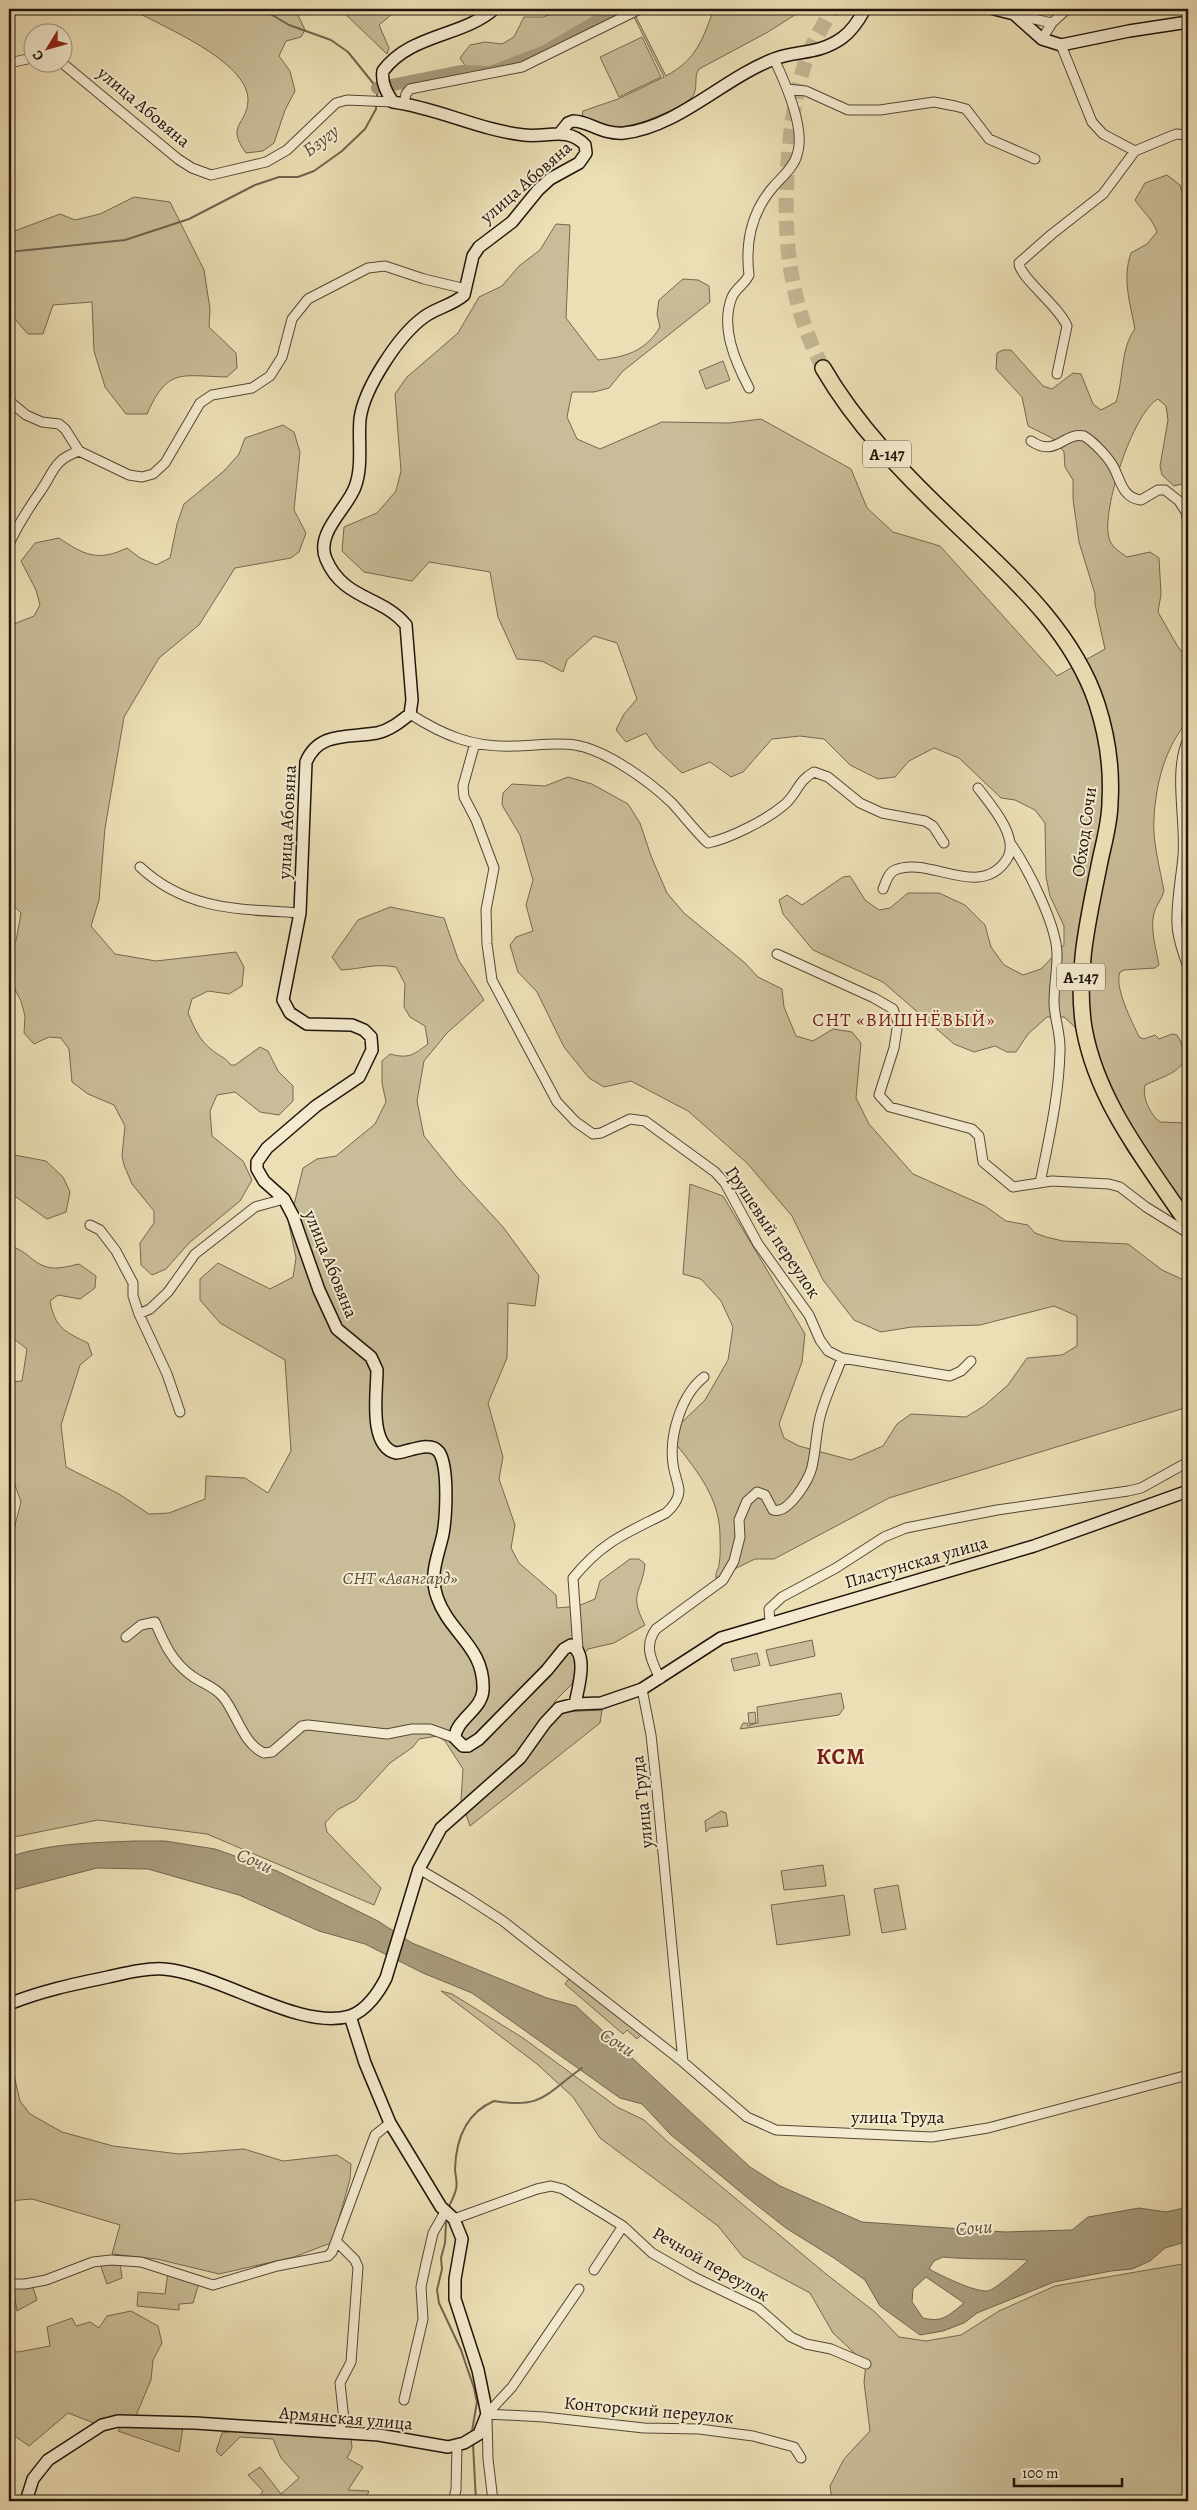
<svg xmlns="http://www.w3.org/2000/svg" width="1197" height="2510" font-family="Alegreya,serif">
<rect width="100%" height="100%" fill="#ecdfb5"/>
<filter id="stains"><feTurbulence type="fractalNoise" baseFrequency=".004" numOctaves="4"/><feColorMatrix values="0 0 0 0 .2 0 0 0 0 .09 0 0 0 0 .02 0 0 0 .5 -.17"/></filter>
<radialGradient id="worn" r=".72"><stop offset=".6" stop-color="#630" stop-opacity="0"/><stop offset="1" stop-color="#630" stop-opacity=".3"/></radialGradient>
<path fill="#c9bc98" stroke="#746851" d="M125 9H288L298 15 305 30 301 37 286 41 279 56 290 71 295 91 285 110 274 143 263 151 246 153C225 124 247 126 248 100 248 61 163 27 133 10Z
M340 9 367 11 370 9H396L397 10 379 25 389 48 387 54Z
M554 9H624L527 62 470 73 460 58 470 45 485 42 502 44 514 37 524 17H543L553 13Z
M630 9H632L666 76C697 59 702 40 714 9H804L768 32 699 69C693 77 699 89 692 97 681 109 634 127 618 128 604 128 593 123 582 115L583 111 618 99 664 77Z
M642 37 661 77 619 97 600 57Z
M1167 175 1180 185 1188 212V476L1182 484 1174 486 1162 475 1160 466 1168 420 1166 406 1158 399C1133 412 1101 511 1109 538 1111 547 1120 552 1127 557L1150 552 1159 558 1161 594 1158 612 1178 647 1188 659V721C1165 747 1156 783 1154 818 1152 839 1160 869 1164 891 1162 899 1156 905 1154 913 1150 929 1156 948 1159 965L1155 968 1124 970 1120 972C1114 988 1132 1021 1139 1037L1144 1039 1155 1035 1159 1039 1172 1034 1177 1035C1197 1069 1171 1073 1145 1085 1142 1098 1150 1114 1160 1122L1188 1123V1237L1127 1150 1097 1093 1075 1027 1064 1017H1047L1028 1034 1016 1052H1007L995 1046 974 1052 954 1044 883 982 813 950 783 914 779 900 787 895 802 905 843 877 850 876 865 900 879 910 890 908 908 893H939L965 905 985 925 991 947 1004 965 1023 975 1041 969 1064 945V926L1050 896 1046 877 1045 823 1035 810 1015 800 1001 798 959 758 934 748 909 761 895 777 878 779 850 765 824 739 800 736 772 739 743 772 731 777 710 762 682 773 656 748 646 733 626 742 616 730 624 714 637 699 617 643 594 636 567 660 563 672 542 661 517 659 498 617 490 572 429 562 412 581 364 572 342 551 344 527 377 513 396 491 401 471 395 394 407 377 458 333 479 297 502 286 519 266 540 250 556 224 570 225 566 318 598 360C625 357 645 352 660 327L657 314 659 300 683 279 698 280 709 286 710 302 623 371 609 388 594 392H572L567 417 577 439 600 449 662 422 729 423 761 419 851 469 867 508 893 532 940 546 1057 676 1105 649 1095 604V594L1079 542 1073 499V480L1065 467 1064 452 1052 438 1028 426 1022 397 996 369 997 353 1003 350H1011L1043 386 1052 389 1073 373 1081 374 1093 404 1101 410 1116 402C1124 378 1120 349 1135 329 1130 302 1122 279 1131 253L1147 244 1157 232C1153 219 1142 211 1135 200L1145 183Z
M134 197 170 202 204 270 210 309 209 327 236 353 237 368 227 377C181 376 168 367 147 414H126L105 387 94 351 92 302 53 305 43 334H28L14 318H9V226L12 232 60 214 75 220 100 214Z
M723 361 730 380 706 389 699 371Z
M283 425 294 432 300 452 294 510 306 533 299 552 291 558 235 568 199 625 159 658 124 717 105 828 99 900 91 926 115 954 156 961 236 952 244 967 242 986 229 994 208 991 192 999 188 1013C194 1027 199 1040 212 1050 219 1056 225 1057 231 1065H235L260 1047 268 1051 278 1071 293 1086V1101L279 1115 260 1112 235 1092 217 1095 210 1111 212 1136 243 1161 252 1180 240 1201 189 1243 166 1269 152 1275 141 1265 140 1243 154 1223V1211L132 1184 124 1165 122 1156 125 1126 114 1105 88 1094 72 1082 69 1049 61 1038 49 1037 34 1044 24 1033 25 1016 21 1001 9 978V946L16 941 21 913 9 901V626L34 616 40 605 36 590 21 561 35 543 59 538C84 555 98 562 127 548L140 558 156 565 170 558 177 524 184 504 224 471 239 454 245 438Z
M568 777 592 784 628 804 640 823 651 856 667 893 684 913 745 963 758 977 782 989 784 1007 796 1036 813 1041 833 1029 852 1032 861 1043 856 1098 869 1124 913 1174 985 1206 1006 1221 1028 1225 1035 1233 1046 1237 1063 1241 1128 1244 1162 1270 1188 1282V1407L889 1498 774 1559H755L716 1578C715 1572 719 1569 719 1564 721 1555 720 1545 720 1536 720 1499 698 1472 676 1444L679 1425 705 1400 728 1360 733 1327 721 1301 701 1279 683 1274 690 1184 723 1196 805 1334 802 1362 779 1424 784 1438 799 1446 851 1460 883 1446 897 1424 911 1414 966 1417 984 1406 1008 1385 1027 1358 1062 1355 1077 1346V1316L1054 1306 980 1325 912 1327 881 1332 854 1320 823 1280 792 1216 747 1163 688 1111 631 1081 604 1087 589 1078 564 1047 537 992 518 972 510 945 516 937 533 931 526 905 533 880 520 835 502 805 503 793 512 784 545 786Z
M390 907 444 918 458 959 484 1000 447 1033 424 1061 417 1101 424 1136 457 1177 503 1227 539 1276 535 1306 508 1303 507 1358 488 1403 503 1457 499 1479 515 1525 511 1548 519 1563 556 1595 557 1608 578 1606 595 1599 600 1581 630 1559H639L645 1564C642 1593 628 1593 645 1625L614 1643 588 1649 578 1662 572 1684 554 1702 562 1712 602 1710 600 1723 470 1826 461 1800 463 1769 445 1741 438 1736 419 1739 413 1747 390 1763 356 1800 337 1810 325 1823 327 1832 381 1888 374 1905 207 1834 98 1820 9 1838V1548L21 1502 9 1468V1382L22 1381 27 1349 9 1335V1246C26 1249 33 1264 47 1267 57 1270 69 1266 79 1264L96 1276 95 1288 80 1299 58 1295 50 1301C55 1328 65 1332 88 1343L92 1355 80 1365 61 1425 66 1467 119 1494 149 1514 169 1513 205 1499 206 1476 245 1478 268 1493 291 1451 285 1360 220 1323 200 1300V1279L218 1263 270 1289 293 1277 296 1258 289 1225 303 1168 317 1159 336 1156 375 1124 386 1102 382 1083V1061L390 1054C409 1059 413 1055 428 1044L425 1026 410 1017 404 1007 405 984 396 967C373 963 363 969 341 970L332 957 358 920Z
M9 1154 46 1161 63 1177 70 1192 66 1212 47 1219 9 1192Z
M812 1640 815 1656 770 1666 766 1650Z
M757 1653 760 1665 734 1671 731 1659Z
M841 1693 844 1708 839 1715 740 1729 743 1723H747L748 1726 756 1723 749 1724 748 1713 755 1712 756 1723H758L757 1707Z
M721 1811 726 1813 728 1826 710 1828 706 1832 705 1821Z
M823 1865 826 1886 784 1890 781 1871Z
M898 1885 906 1929 882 1933 874 1889Z
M844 1895 850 1935 777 1945 771 1905Z
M571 1976 642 2034 637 2039 627 2030 623 2034 565 1984Z
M441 1991 452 1994 523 2038 617 2107 644 2120 669 2143 826 2274 875 2312 899 2337 926 2341 961 2335 999 2311 1055 2286 1188 2263V2501H832L830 2486 844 2459 870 2431 864 2382 866 2364 833 2333 810 2293 743 2257 718 2226 600 2138 573 2097 537 2064Z
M14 2075 20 2101 30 2114 62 2132 113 2146 179 2154 244 2149 283 2161 337 2155 351 2164 350 2179 335 2233 336 2241 294 2257 219 2274 157 2259 112 2254 120 2225 32 2199 9 2201V2077Z
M120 2262 122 2278 107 2284 100 2264Z
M168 2272 199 2283 193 2303 179 2304V2310L137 2306 138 2292 165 2294Z
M32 2285 37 2300 17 2311 13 2286Z
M131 2311 158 2326 162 2343 153 2360 151 2380 134 2420 118 2416 94 2423 68 2413 29 2446 9 2432V2350L18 2352 50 2346 47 2327 72 2318 76 2326 90 2322 99 2328 107 2316Z
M122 2425 183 2428 179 2452 118 2431Z
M238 2430 351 2437 352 2448 347 2458 363 2467 348 2490 369 2491 365 2501H256L263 2491 248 2475 260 2467 281 2494 299 2478 281 2458 273 2439 240 2437 221 2456 216 2451 222 2433Z"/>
<path fill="#a79a7b" stroke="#71644e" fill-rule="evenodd" d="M134 1841H165L215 1849 277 1871 378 1921 412 1943 547 1998 576 2006 750 2167 780 2186 862 2222 1005 2232 1072 2230 1088 2217 1100 2215 1139 2208 1166 2212 1188 2207V2241L1165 2248 1150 2261 1132 2269 1111 2271 1054 2282 977 2313 964 2323 943 2331 920 2335 880 2306 865 2280 834 2258 786 2228 754 2203 670 2134 642 2104 620 2098 472 1993 423 1973 365 1944 319 1931 239 1895 148 1869 97 1868 9 1891V1857C50 1843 91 1843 134 1841ZM943 2257C971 2260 1000 2258 1028 2260 1023 2266 994 2290 988 2291 974 2292 942 2276 929 2269L934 2261ZM926 2277 964 2303C949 2315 943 2323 923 2318L912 2302 913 2289Z"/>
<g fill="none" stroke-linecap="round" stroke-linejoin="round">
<path stroke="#71644e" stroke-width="2" d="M262 9 289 25 331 40 348 52 377 88V99
M9 252 125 240 189 219 255 185 279 177H298L314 171 342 151 365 129 376 109V103
M449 2207C451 2201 455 2195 456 2189 458 2182 455 2175 455 2169 456 2139 466 2113 494 2101 543 2109 545 2094 582 2068
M446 2223 445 2243 441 2258 442 2269 437 2290 439 2303 461 2350 474 2388 477 2402 472 2431
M473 2444 476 2501"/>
<path stroke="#a79a7b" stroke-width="12" d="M377 88 462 71 490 72 545 51 617 9"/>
<path stroke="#c3b693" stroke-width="15" stroke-dasharray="15 8" stroke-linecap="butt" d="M823 368C786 297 782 228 789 149 792 120 796 91 805 63 811 45 823 26 832 9"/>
<defs>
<path id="street" d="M1016 15 1052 23
M1042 39 1052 23 1067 9
M1061 45 1092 122 1103 134 1135 151
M61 62 178 159 192 168 211 175 266 162 287 150 336 103 347 100 393 102
M9 63 32 58
M787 89 806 91 848 110H880L934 102 955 106 966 109 989 139 1035 159
M404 103 406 94 410 89 522 67 640 9
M1057 374 1067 326C1059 306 1019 277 1019 263L1052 234 1103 194 1135 151 1176 134 1188 135
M749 388C735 361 720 327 732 297 736 288 745 284 749 275 745 242 752 211 774 186 782 177 794 167 797 155 806 130 785 82 774 59
M9 401 26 415 42 422 59 424 65 429 79 451
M1031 441C1056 458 1063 432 1084 436 1094 442 1109 458 1114 468 1121 482 1123 498 1141 500L1158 490H1165L1179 501 1186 512
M1188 503 1186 512 1188 522
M9 544C18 525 28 509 40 492 54 472 53 460 79 451L129 475 142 477 153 474 165 463 200 403 212 395 252 388 270 376 282 357 292 319 308 299 368 268 385 266 424 279 466 289
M410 714C443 735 473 748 514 746 533 746 555 742 575 745 606 750 649 781 672 803 684 816 695 831 708 843 731 838 766 820 784 805 797 795 797 781 814 772L828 777 860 803 882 813 925 821 933 826 944 843
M1188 739C1173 772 1186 819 1183 856 1181 879 1176 901 1177 924 1177 939 1184 954 1188 968
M475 743 463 786 464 797 476 820 494 868 486 910 487 944 492 980 557 1102 576 1122 593 1134 601 1133 630 1119 645 1121 715 1172 725 1183 758 1244 809 1315 820 1340 828 1351 842 1358 950 1376 961 1371 971 1361
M1011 844C1028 869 1058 927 1057 956 1057 971 1054 986 1054 1002 1054 1018 1061 1034 1060 1051 1059 1096 1049 1138 1040 1183
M140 867C187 911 240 909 300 913
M883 889C886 882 888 873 895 870 929 855 980 901 1007 859 1020 838 991 805 978 788
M777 954 874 998 893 1009 898 1022 894 1048 879 1095 890 1107 972 1129 979 1136 983 1162 1013 1187 1052 1181 1109 1184 1120 1187 1146 1207 1188 1233
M90 1225 100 1230 116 1251 133 1283V1296L139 1314 167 1374 180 1412
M139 1314 150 1309 168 1292 195 1254 255 1207 284 1199
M770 1622 769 1609 782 1597 836 1568 884 1537 906 1528 997 1510 1128 1491 1141 1488 1188 1462
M126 1637 141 1625 155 1622C164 1643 172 1662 192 1676 203 1684 214 1686 223 1697 237 1714 243 1744 264 1753L272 1752 302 1726 308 1725 387 1734 412 1729H430L455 1738
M578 1649 573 1578C603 1541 625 1534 666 1513 672 1508 679 1499 679 1490 678 1482 674 1473 673 1464 669 1436 681 1395 704 1377
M660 1679C652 1661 643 1647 656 1629L723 1580 734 1561 740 1537 739 1520 747 1501 757 1492 765 1495 773 1510C788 1515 809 1480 812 1467 816 1450 816 1433 820 1417 825 1397 835 1377 842 1358
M642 1689 651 1735 657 1790 683 2062
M419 1869 463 1895 503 1921 683 2062 747 2117 776 2130 932 2137 988 2128 1188 2075
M454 2219 537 2189 551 2186 563 2189 623 2226 652 2253 694 2277 758 2308 791 2337 806 2344 831 2349 866 2364
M336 2241 355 2260 358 2267 351 2362 340 2383 344 2420 337 2433
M594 2270 623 2226
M9 2284H25L46 2280 93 2262 111 2260 141 2262 213 2285 277 2266 328 2256 332 2252 375 2135 390 2123
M404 2400 423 2319 421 2287 425 2268 433 2233 445 2212
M487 2414 544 2417 644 2428 699 2429 753 2436 794 2447 801 2458
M487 2414 512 2387 579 2289
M487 2417 488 2459 493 2501
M453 2501 456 2490 457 2446"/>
<path id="secondary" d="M494 9C462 37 410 34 383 71 381 83 387 93 393 102 438 108 479 130 524 135 547 138 567 126 585 145L586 153 579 163 550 179 538 190 512 222 479 247 473 256 464 295C453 305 436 308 424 317 399 335 364 388 360 419 358 441 363 466 355 487 347 509 315 533 326 559 343 600 383 596 406 625L412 700 410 714C400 722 390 730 377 733 349 738 319 731 306 762L300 913 283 1000 290 1013 307 1024 352 1025 364 1030 371 1037 372 1050 359 1077 316 1106 267 1148 257 1162V1169L264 1181 284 1199 293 1216 319 1290 337 1329 371 1357 377 1370C377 1392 368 1446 396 1453 409 1452 430 1440 439 1452 449 1467 446 1517 443 1534 438 1557 429 1574 437 1597 449 1633 485 1647 483 1690 482 1710 455 1720 455 1738L463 1746H468L479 1739 547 1670 564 1649 571 1645C589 1654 578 1688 575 1704
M994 9 1014 14 1042 39 1061 45 1129 31 1188 22
M560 133 568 123 573 121C589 121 602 135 624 133 678 127 724 78 774 59 798 50 818 55 842 38 852 31 859 20 865 9
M9 2004C41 1991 74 1984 108 1977 126 1973 145 1968 164 1969 221 1974 299 2031 350 2016 366 2011 379 1992 386 1978L419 1869 441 1828 520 1758 545 1723 559 1708 575 1704 601 1703 642 1689 721 1638 1034 1546 1188 1491
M26 2501 33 2479 48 2460 102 2425 118 2421 195 2423 379 2435 448 2447 464 2443 479 2434 487 2414 478 2370 455 2299V2279L462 2239 454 2219 441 2207 390 2123 365 2063 350 2016"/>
<path id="highway" d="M823 368C856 425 903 473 951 519 1007 573 1072 628 1097 704 1107 735 1112 770 1110 802 1110 822 1104 842 1100 861 1089 916 1075 972 1084 1028 1097 1102 1147 1163 1188 1224"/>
</defs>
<use href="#street" stroke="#534735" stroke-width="11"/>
<use href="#secondary" stroke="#20140a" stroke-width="14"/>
<use href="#highway" stroke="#20140a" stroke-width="18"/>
<use href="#street" stroke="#f3eacf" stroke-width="9"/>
<use href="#secondary" stroke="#f3eacf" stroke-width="11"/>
<use href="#highway" stroke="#ecdfb5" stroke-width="15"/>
</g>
<g text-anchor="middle" stroke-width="4" stroke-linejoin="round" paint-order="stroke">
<g fill="#f3eacf" stroke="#5f5445" stroke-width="1">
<rect x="863" y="440.5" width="48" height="27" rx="4"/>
<rect x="1057" y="963.5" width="48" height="27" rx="4"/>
</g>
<g font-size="16" font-weight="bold" fill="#20140a">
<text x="887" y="460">А-147</text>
<text x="1081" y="983">А-147</text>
</g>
<g font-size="18" fill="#20140a" stroke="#f3eacf">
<text transform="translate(144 107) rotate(40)" y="6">улица Абовяна</text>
<text transform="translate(526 182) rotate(-41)" y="6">улица Абовяна</text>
<text transform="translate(287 822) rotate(-87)" y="6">улица Абовяна</text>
<text transform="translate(1084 832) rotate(-82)" y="6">Обход Сочи</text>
<text transform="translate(773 1232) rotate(56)" y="6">Грушевый переулок</text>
<text transform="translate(331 1264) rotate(68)" y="6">улица Абовяна</text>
<text transform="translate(916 1562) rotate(-16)" y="6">Пластунская улица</text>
<text transform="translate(642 1802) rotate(-96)" y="6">улица Труда</text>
<text x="898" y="2123">улица Труда</text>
<text transform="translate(711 2264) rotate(30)" y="6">Речной переулок</text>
<text transform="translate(649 2410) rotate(5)" y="6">Конторский переулок</text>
<text transform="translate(346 2418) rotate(5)" y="6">Армянская улица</text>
</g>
<g font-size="18" font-style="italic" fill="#5b4f3c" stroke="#f3eacf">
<text x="400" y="1584">СНТ «Авангард»</text>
</g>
<g font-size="19" font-style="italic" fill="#5d503d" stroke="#f3eacf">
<text transform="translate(320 140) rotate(-37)" y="7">Бзугу</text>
<text transform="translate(255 1860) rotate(23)" y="7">Сочи</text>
<text transform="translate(618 2042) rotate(32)" y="7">Сочи</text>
<text transform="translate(974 2227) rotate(-4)" y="7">Сочи</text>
</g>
<g font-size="19" letter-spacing="1" fill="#7a1f14" stroke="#f3eacf">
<text x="904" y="1026">СНТ «ВИШНЁВЫЙ»</text>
</g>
<g font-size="22" font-weight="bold" letter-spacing="1" fill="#7a1f14" stroke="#f3eacf">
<text x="841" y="1764">КСМ</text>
</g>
</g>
<rect width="1197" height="2510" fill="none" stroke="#ecdfb5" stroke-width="30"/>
<rect x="10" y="10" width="1177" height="2490" fill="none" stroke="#20140a" stroke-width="2.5"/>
<rect x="15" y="15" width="1167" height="2480" fill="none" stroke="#20140a"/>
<g transform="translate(48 48) rotate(233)"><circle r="24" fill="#f3eacf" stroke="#9f9480"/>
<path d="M0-4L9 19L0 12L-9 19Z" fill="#8f2418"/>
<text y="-8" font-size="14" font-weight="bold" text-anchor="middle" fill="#20140a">С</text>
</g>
<path d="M1014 2478v8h108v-8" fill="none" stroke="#20140a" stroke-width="2.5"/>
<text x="1022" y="2478" font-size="15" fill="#20140a" stroke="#f3eacf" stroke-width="4" paint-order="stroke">100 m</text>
<rect width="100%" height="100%" filter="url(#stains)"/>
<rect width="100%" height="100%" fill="url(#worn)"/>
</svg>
